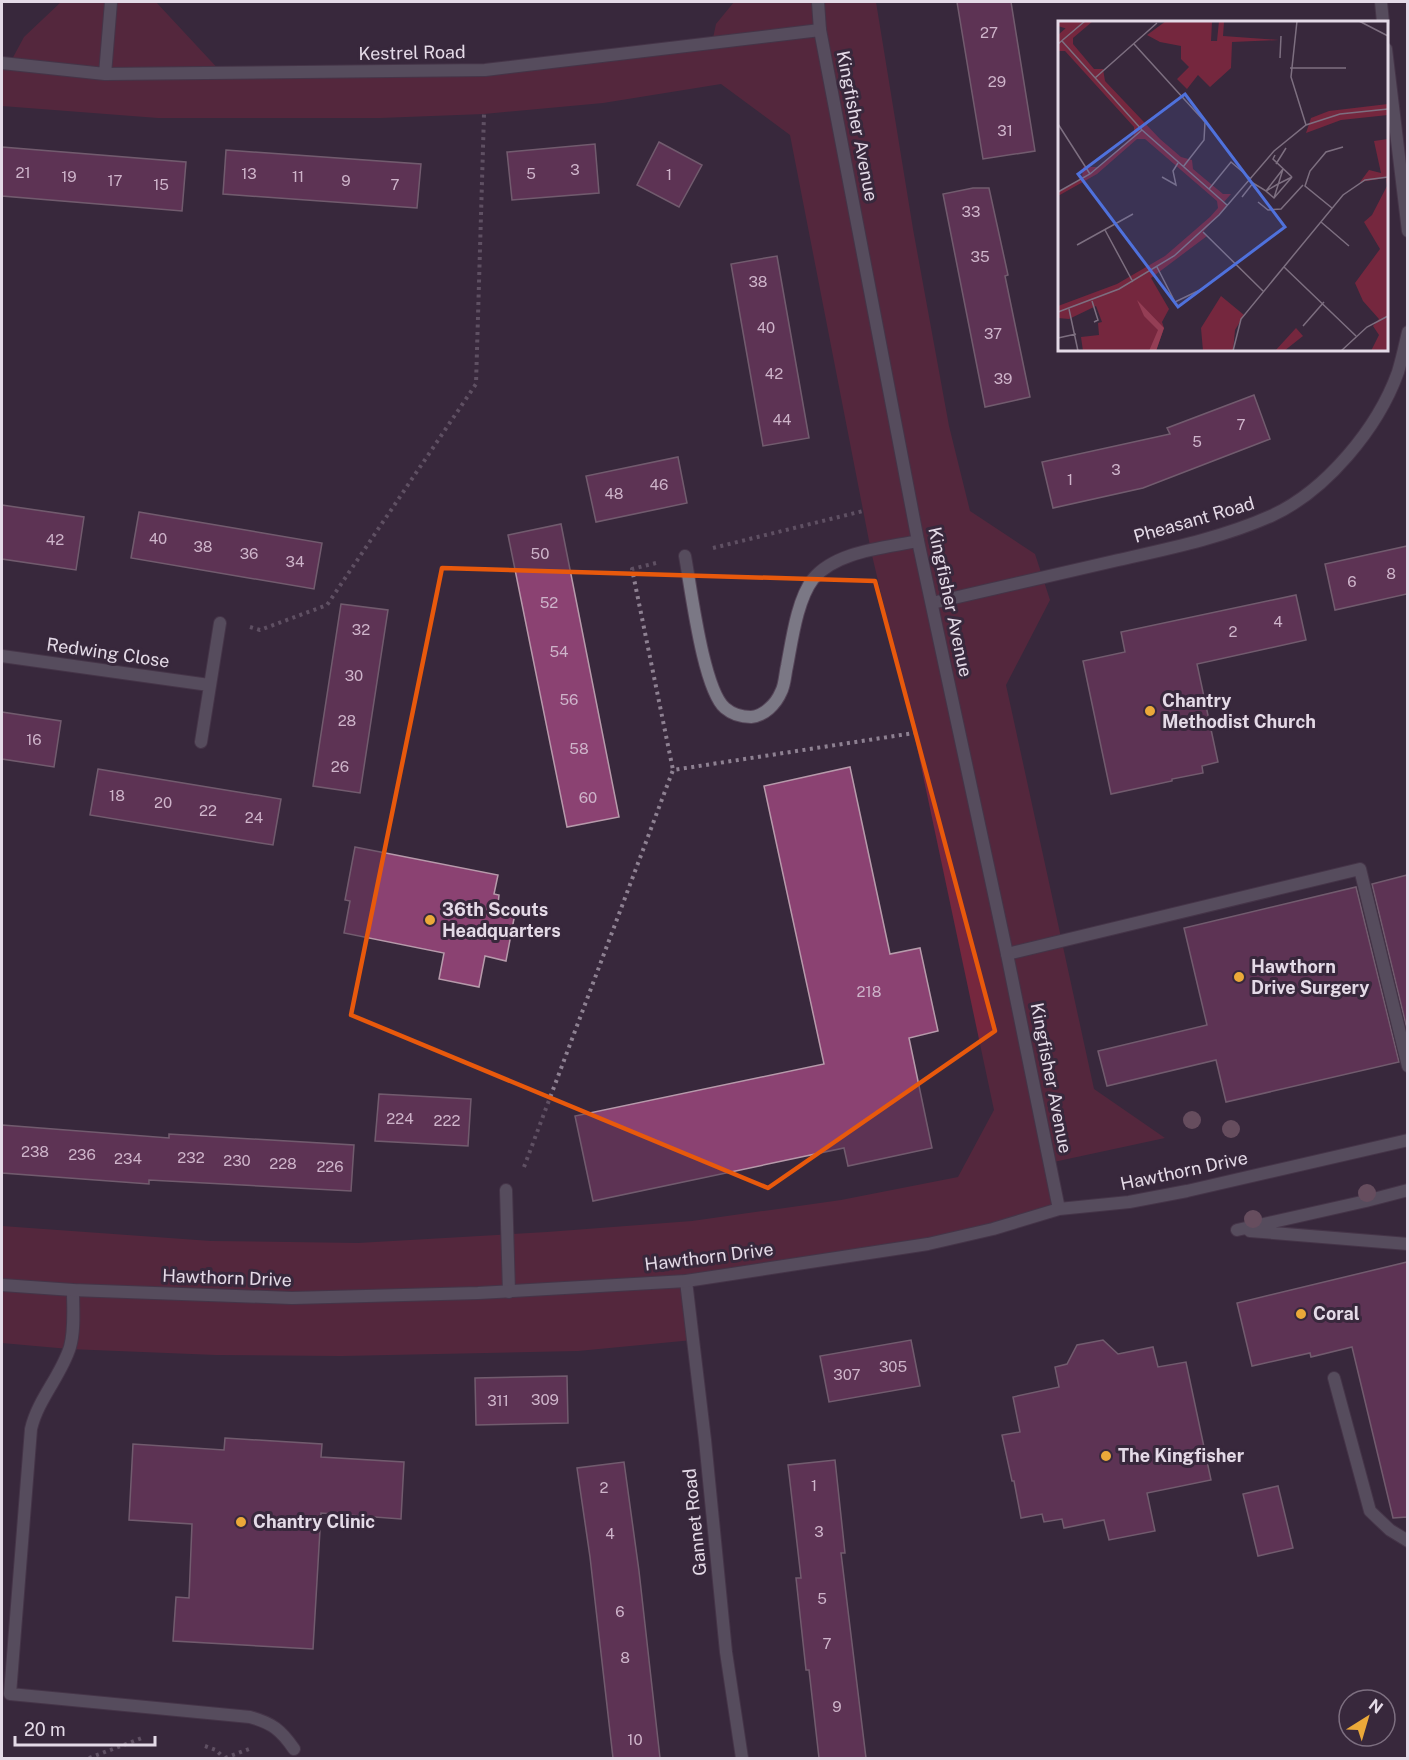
<svg xmlns="http://www.w3.org/2000/svg" width="1409" height="1760" font-family="'Public Sans',sans-serif">
<rect width="100%" height="100%" fill="#38283c"/>
<path fill="#75273e" d="M61 2H156L222 73 485 70 712 43 716 24 734 2H876L913 229 949 426 970 511 1035 554 1050 600 1006 685 1094 1089 1165 1138 1049 1163 1059 1209 993 1229 686 1281 693 1340 578 1351 341 1356 216 1355 69 1349 2 1343V1226L211 1241 358 1243 547 1232 692 1221 841 1200 958 1177 994 1110 914 733 871 551 790 135 721 84 603 103 484 114 380 118H158L2 106V63H10L24 37Z"/>
<path fill="#8b4272" stroke="#b79aab" stroke-width="1.5" d="M957 2H1011L1035 151 983 159Z
M659 142 702 165 679 207 637 185Z
M595 144 599 193 512 200 507 152Z
M2 147 186 162 182 211 2 196Z
M226 150 421 164 417 208 223 194Z
M973 188H989L1008 275 1005 276 1030 397 985 407 943 194Z
M777 256 809 438 763 446 731 264Z
M1254 395 1270 439 1143 488 1053 508 1042 462 1170 434 1167 428Z
M678 457 687 503 596 522 586 476Z
M2 505 84 517 76 570 2 559Z
M139 512 322 543 314 589 131 558Z
M561 524 619 817 567 827 508 535Z
M1407 546V594L1335 610 1325 564Z
M1296 595 1306 640 1197 664 1218 762 1202 766 1203 773 1172 779V781L1111 794 1083 661 1125 652 1121 632Z
M341 604 388 610 360 793 313 786Z
M2 712 61 721 54 767 2 759Z
M850 767 890 954 920 948 938 1031 909 1038 932 1148 848 1166 844 1148 593 1201 575 1116 824 1064 764 786Z
M98 769 281 799 273 845 90 815Z
M355 847 498 875 494 894 499 895 498 904 516 908 506 961 485 956 479 987 439 979 444 953 344 933 350 901 345 900Z
M1407 875V1029L1372 884Z
M1356 887 1399 1062 1226 1102 1216 1060 1107 1086 1098 1051 1207 1025 1184 928Z
M379 1094 471 1099 468 1146 375 1141Z
M2 1125 169 1138V1134L354 1145 351 1191 149 1180V1184L2 1173Z
M1407 1262V1517L1393 1518 1352 1347 1311 1357 1310 1353 1252 1366 1237 1303Z
M911 1340 920 1386 829 1402 820 1356Z
M1103 1340 1118 1354 1153 1347 1158 1367 1186 1362 1211 1480 1147 1493 1155 1531 1109 1540 1104 1520 1064 1528 1062 1519 1044 1522 1042 1514 1021 1518 1014 1481H1012L1002 1435 1020 1432 1013 1397 1059 1387 1055 1367 1067 1364 1077 1345Z
M567 1376 568 1423 476 1425 475 1378Z
M225 1438 322 1444 321 1457 404 1462 401 1519 321 1513 313 1649 173 1641 176 1597 189 1598 192 1524 129 1520 133 1444 224 1450Z
M835 1460 845 1553H841L866 1758H819L809 1670H806L796 1578H801L788 1465Z
M624 1462 639 1571 660 1758H613L590 1557 577 1468Z
M1278 1486 1293 1548 1258 1556 1243 1494Z"/>
<g fill="none" stroke-linecap="round" stroke-linejoin="round">
<defs>
<path id="service" d="M685 556C691 588 703 689 725 708 732 714 742 717 751 717 764 716 776 704 781 692 785 685 785 674 787 666 792 640 797 600 813 579 836 551 885 548 918 541
M1007 954 1360 869 1408 1066
M506 1190 509 1292
M73 1290C73 1309 75 1329 70 1347 61 1376 38 1399 31 1429L10 1694 250 1717C272 1723 281 1730 294 1749
M1334 1378 1370 1511 1390 1530 1408 1541"/>
<path id="pedestrian" d="M1237 1230 1366 1201 1408 1190
M1250 1231 1408 1244"/>
<path id="minor" d="M1381 2 1383 22
M1386 49 1408 231
M2 63 105 74 485 70 820 30
M105 74 111 2
M932 603C992 589 1053 575 1114 561 1167 549 1222 538 1271 516 1326 491 1378 428 1398 372 1402 359 1405 345 1408 332
M2 656 209 685
M201 742 220 623
M686 1281 705 1440 726 1652 742 1758"/>
<path id="tertiary" d="M818 2 820 30 918 541 1007 954 1059 1209
M2 1285 73 1290 292 1298 478 1293 686 1281 928 1244 993 1229 1059 1209 1129 1202 1187 1191 1408 1140"/>
</defs>
<use href="#service" stroke="#544457" stroke-width="14"/>
<use href="#pedestrian" stroke="#544457" stroke-width="14"/>
<use href="#minor" stroke="#544457" stroke-width="14"/>
<use href="#tertiary" stroke="#544457" stroke-width="14"/>
<path stroke="#8e8192" stroke-width="4" stroke-dasharray="3 4.5" stroke-linecap="butt" d="M713 548 863 511
M656 563 632 569 673 770
M250 627 260 630 327 605 476 384 484 114
M524 1167 673 770 914 733
M205 1746 216 1750 224 1758
M89 1758 142 1738
M225 1758 249 1749"/>
<use href="#service" stroke="#7b7885" stroke-width="12"/>
<use href="#pedestrian" stroke="#7b7885" stroke-width="12"/>
<use href="#minor" stroke="#7b7885" stroke-width="12"/>
<use href="#tertiary" stroke="#7b7885" stroke-width="12"/>
</g>
<g fill="#9d7a88">
<circle cx="1192" cy="1120" r="9"/>
<circle cx="1231" cy="1129" r="9"/>
<circle cx="1367" cy="1193" r="9"/>
<circle cx="1253" cy="1219" r="9"/>
</g>
<path d="M0 0H1409V1760H0ZM442 568 875 581 995 1031 768 1188 351 1015Z" fill="#38283c" fill-opacity=".55" fill-rule="evenodd"/>
<path fill="none" stroke="#e8590c" stroke-width="4.5" stroke-linejoin="round" d="M442 568 875 581 995 1031 768 1188 351 1015Z"/>
<g fill="#eba939" stroke="#38283c" stroke-width="2">
<circle cx="1150" cy="711" r="6"/>
<circle cx="430" cy="920" r="6"/>
<circle cx="1239" cy="977" r="6"/>
<circle cx="1301" cy="1314" r="6"/>
<circle cx="1106" cy="1456" r="6"/>
<circle cx="241" cy="1522" r="6"/>
</g>
<g text-anchor="middle" stroke-width="6" stroke-linejoin="round" paint-order="stroke">
<g font-size="15" fill="#ceb4ca">
<text x="989" y="38">27</text>
<text x="997" y="87">29</text>
<text x="1005" y="136">31</text>
<text x="575" y="175">3</text>
<text x="23" y="178">21</text>
<text x="249" y="179">13</text>
<text x="531" y="179">5</text>
<text x="669" y="180">1</text>
<text x="69" y="182">19</text>
<text x="298" y="182">11</text>
<text x="115" y="186">17</text>
<text x="346" y="186">9</text>
<text x="161" y="190">15</text>
<text x="395" y="190">7</text>
<text x="971" y="217">33</text>
<text x="980" y="262">35</text>
<text x="758" y="287">38</text>
<text x="766" y="333">40</text>
<text x="993" y="339">37</text>
<text x="774" y="379">42</text>
<text x="1003" y="384">39</text>
<text x="782" y="425">44</text>
<text x="1241" y="430">7</text>
<text x="1197" y="447">5</text>
<text x="1116" y="475">3</text>
<text x="1070" y="485">1</text>
<text x="659" y="490">46</text>
<text x="614" y="499">48</text>
<text x="158" y="544">40</text>
<text x="55" y="545">42</text>
<text x="203" y="552">38</text>
<text x="249" y="559">36</text>
<text x="540" y="559">50</text>
<text x="295" y="567">34</text>
<text x="1391" y="579">8</text>
<text x="1352" y="587">6</text>
<text x="549" y="608">52</text>
<text x="1278" y="627">4</text>
<text x="361" y="635">32</text>
<text x="1233" y="637">2</text>
<text x="559" y="657">54</text>
<text x="354" y="681">30</text>
<text x="569" y="705">56</text>
<text x="347" y="726">28</text>
<text x="34" y="745">16</text>
<text x="579" y="754">58</text>
<text x="340" y="772">26</text>
<text x="117" y="801">18</text>
<text x="588" y="803">60</text>
<text x="163" y="808">20</text>
<text x="208" y="816">22</text>
<text x="254" y="823">24</text>
<text x="869" y="997">218</text>
<text x="400" y="1124">224</text>
<text x="447" y="1126">222</text>
<text x="35" y="1157">238</text>
<text x="82" y="1160">236</text>
<text x="191" y="1163">232</text>
<text x="128" y="1164">234</text>
<text x="237" y="1166">230</text>
<text x="283" y="1169">228</text>
<text x="330" y="1172">226</text>
<text x="893" y="1372">305</text>
<text x="847" y="1380">307</text>
<text x="545" y="1405">309</text>
<text x="498" y="1406">311</text>
<text x="814" y="1491">1</text>
<text x="604" y="1493">2</text>
<text x="819" y="1537">3</text>
<text x="610" y="1539">4</text>
<text x="822" y="1604">5</text>
<text x="620" y="1617">6</text>
<text x="827" y="1649">7</text>
<text x="625" y="1663">8</text>
<text x="837" y="1712">9</text>
<text x="635" y="1745">10</text>
</g>
<g font-size="18" fill="#e4dae7" stroke="#38283c">
<text transform="translate(412 53) rotate(-1)" y="6">Kestrel Road</text>
<text transform="translate(857 126) rotate(79)" y="6">Kingfisher Avenue</text>
<text transform="translate(1194 520) rotate(-16)" y="6">Pheasant Road</text>
<text transform="translate(950 602) rotate(78)" y="6">Kingfisher Avenue</text>
<text transform="translate(108 653) rotate(8)" y="6">Redwing Close</text>
<text transform="translate(1051 1078) rotate(79)" y="6">Kingfisher Avenue</text>
<text transform="translate(1184 1171) rotate(-12)" y="6">Hawthorn Drive</text>
<text transform="translate(709 1257) rotate(-7)" y="6">Hawthorn Drive</text>
<text transform="translate(227 1278) rotate(2)" y="6">Hawthorn Drive</text>
<text transform="translate(695 1522) rotate(-96)" y="6">Gannet Road</text>
</g>
<g font-size="18" font-weight="bold" fill="#e4dae7" stroke="#38283c" text-anchor="start">
<text x="1162" y="707">Chantry<tspan x="1162" dy="21">Methodist Church</tspan></text>
<text x="442" y="916">36th Scouts<tspan x="442" dy="21">Headquarters</tspan></text>
<text x="1251" y="973">Hawthorn<tspan x="1251" dy="21">Drive Surgery</tspan></text>
<text x="1313" y="1320">Coral</text>
<text x="1118" y="1462">The Kingfisher</text>
<text x="253" y="1528">Chantry Clinic</text>
</g>
</g>
<g transform="translate(1058 21)">
<rect width="330" height="330" fill="#38283c"/>
<path d="M0 0H35L15 17V23L36 48H45L47 60 102 118 123 136 134 139 135 148 165 173H173L166 181 169 184 145 211 149 215 93 257 111 288 104 301 106 307 98 330H25L23 316 41 314 40 302 44 301 38 285 11 298 0 297V285L59 263 107 235 152 196 160 187 159 180 87 118H79L39 153 0 175V171L24 157 25 146H41L76 114V106L7 30H0V14L8 7 16 10 0 5ZM108 0 154 1 153 20H159L161 0H186L166 1 165 15 221 19 174 21 173 47 152 66 140 54 129 68 119 58 131 46 123 38V25L102 21 89 14ZM330 83V94L283 99 248 112 253 97 271 90ZM330 118V330H313L321 314 315 305 321 298 305 280 297 262 322 228 306 201 314 194 329 165 328 157 302 161 311 149 323 152 316 120ZM163 275 186 294 177 309 175 330H145L143 307ZM238 307 245 315 226 330H217Z" fill="#75273e"/>
<path d="M79 279 106 307 98 330H91L100 309 86 295Z" fill="#943e55"/>
<path fill="none" stroke="#7d6f80" stroke-width="1.5" d="M239 0 233 56 248 104M301 0 330 15M4 20 84 109 169 184M0 23 27 0M76 23 147 101 146 119 125 146M222 37 223 15M232 47H288M37 57 99 2M0 103 32 153M217 134 215 138 234 156M218 143 228 127M104 156 118 164 115 150 120 142M234 156 216 177 208 170 220 163ZM151 168 173 141 193 158M0 171 32 153 84 109M184 176 195 162 208 170 225 148 216 177M200 181 210 189 223 188 245 164M274 187 247 165 252 150 268 131 285 126M263 201 291 225M47 209 75 261M145 211 205 270M19 224 75 193M99 246 117 281 142 269M226 246 298 315M34 280 40 299 36 301M11 288 20 330M0 291 61 268 116 235 161 194 216 130 248 104 282 93 330 88M245 305 266 281M0 317 18 313M175 330 183 298 285 174 307 159 330 156M283 330 309 306 330 295"/>
<path fill="#4f71dc" fill-opacity="0.15" stroke="#4f71dc" stroke-width="3" d="M127 73 227 206 120 286 20 153Z"/>
<rect width="330" height="330" fill="none" stroke="#e4dae7" stroke-width="3"/>
</g>
<rect width="1409" height="1760" fill="none" stroke="#e4dae7" stroke-width="6"/>
<g transform="translate(1367 1718) rotate(37)"><circle r="28" fill="#38283c" stroke="#7d6f80" stroke-width="1.5"/>
<path d="M0-4.5L10 22L0 15L-10 22Z" fill="#eba939"/>
<text y="-9" font-size="16" font-weight="bold" text-anchor="middle" fill="#e4dae7">N</text>
</g>
<path d="M15 1736v9h140v-9" fill="none" stroke="#e4dae7" stroke-width="3"/>
<text x="24" y="1736" font-size="18" fill="#e4dae7" stroke="#38283c" stroke-width="4.5" paint-order="stroke">20 m</text>
</svg>
